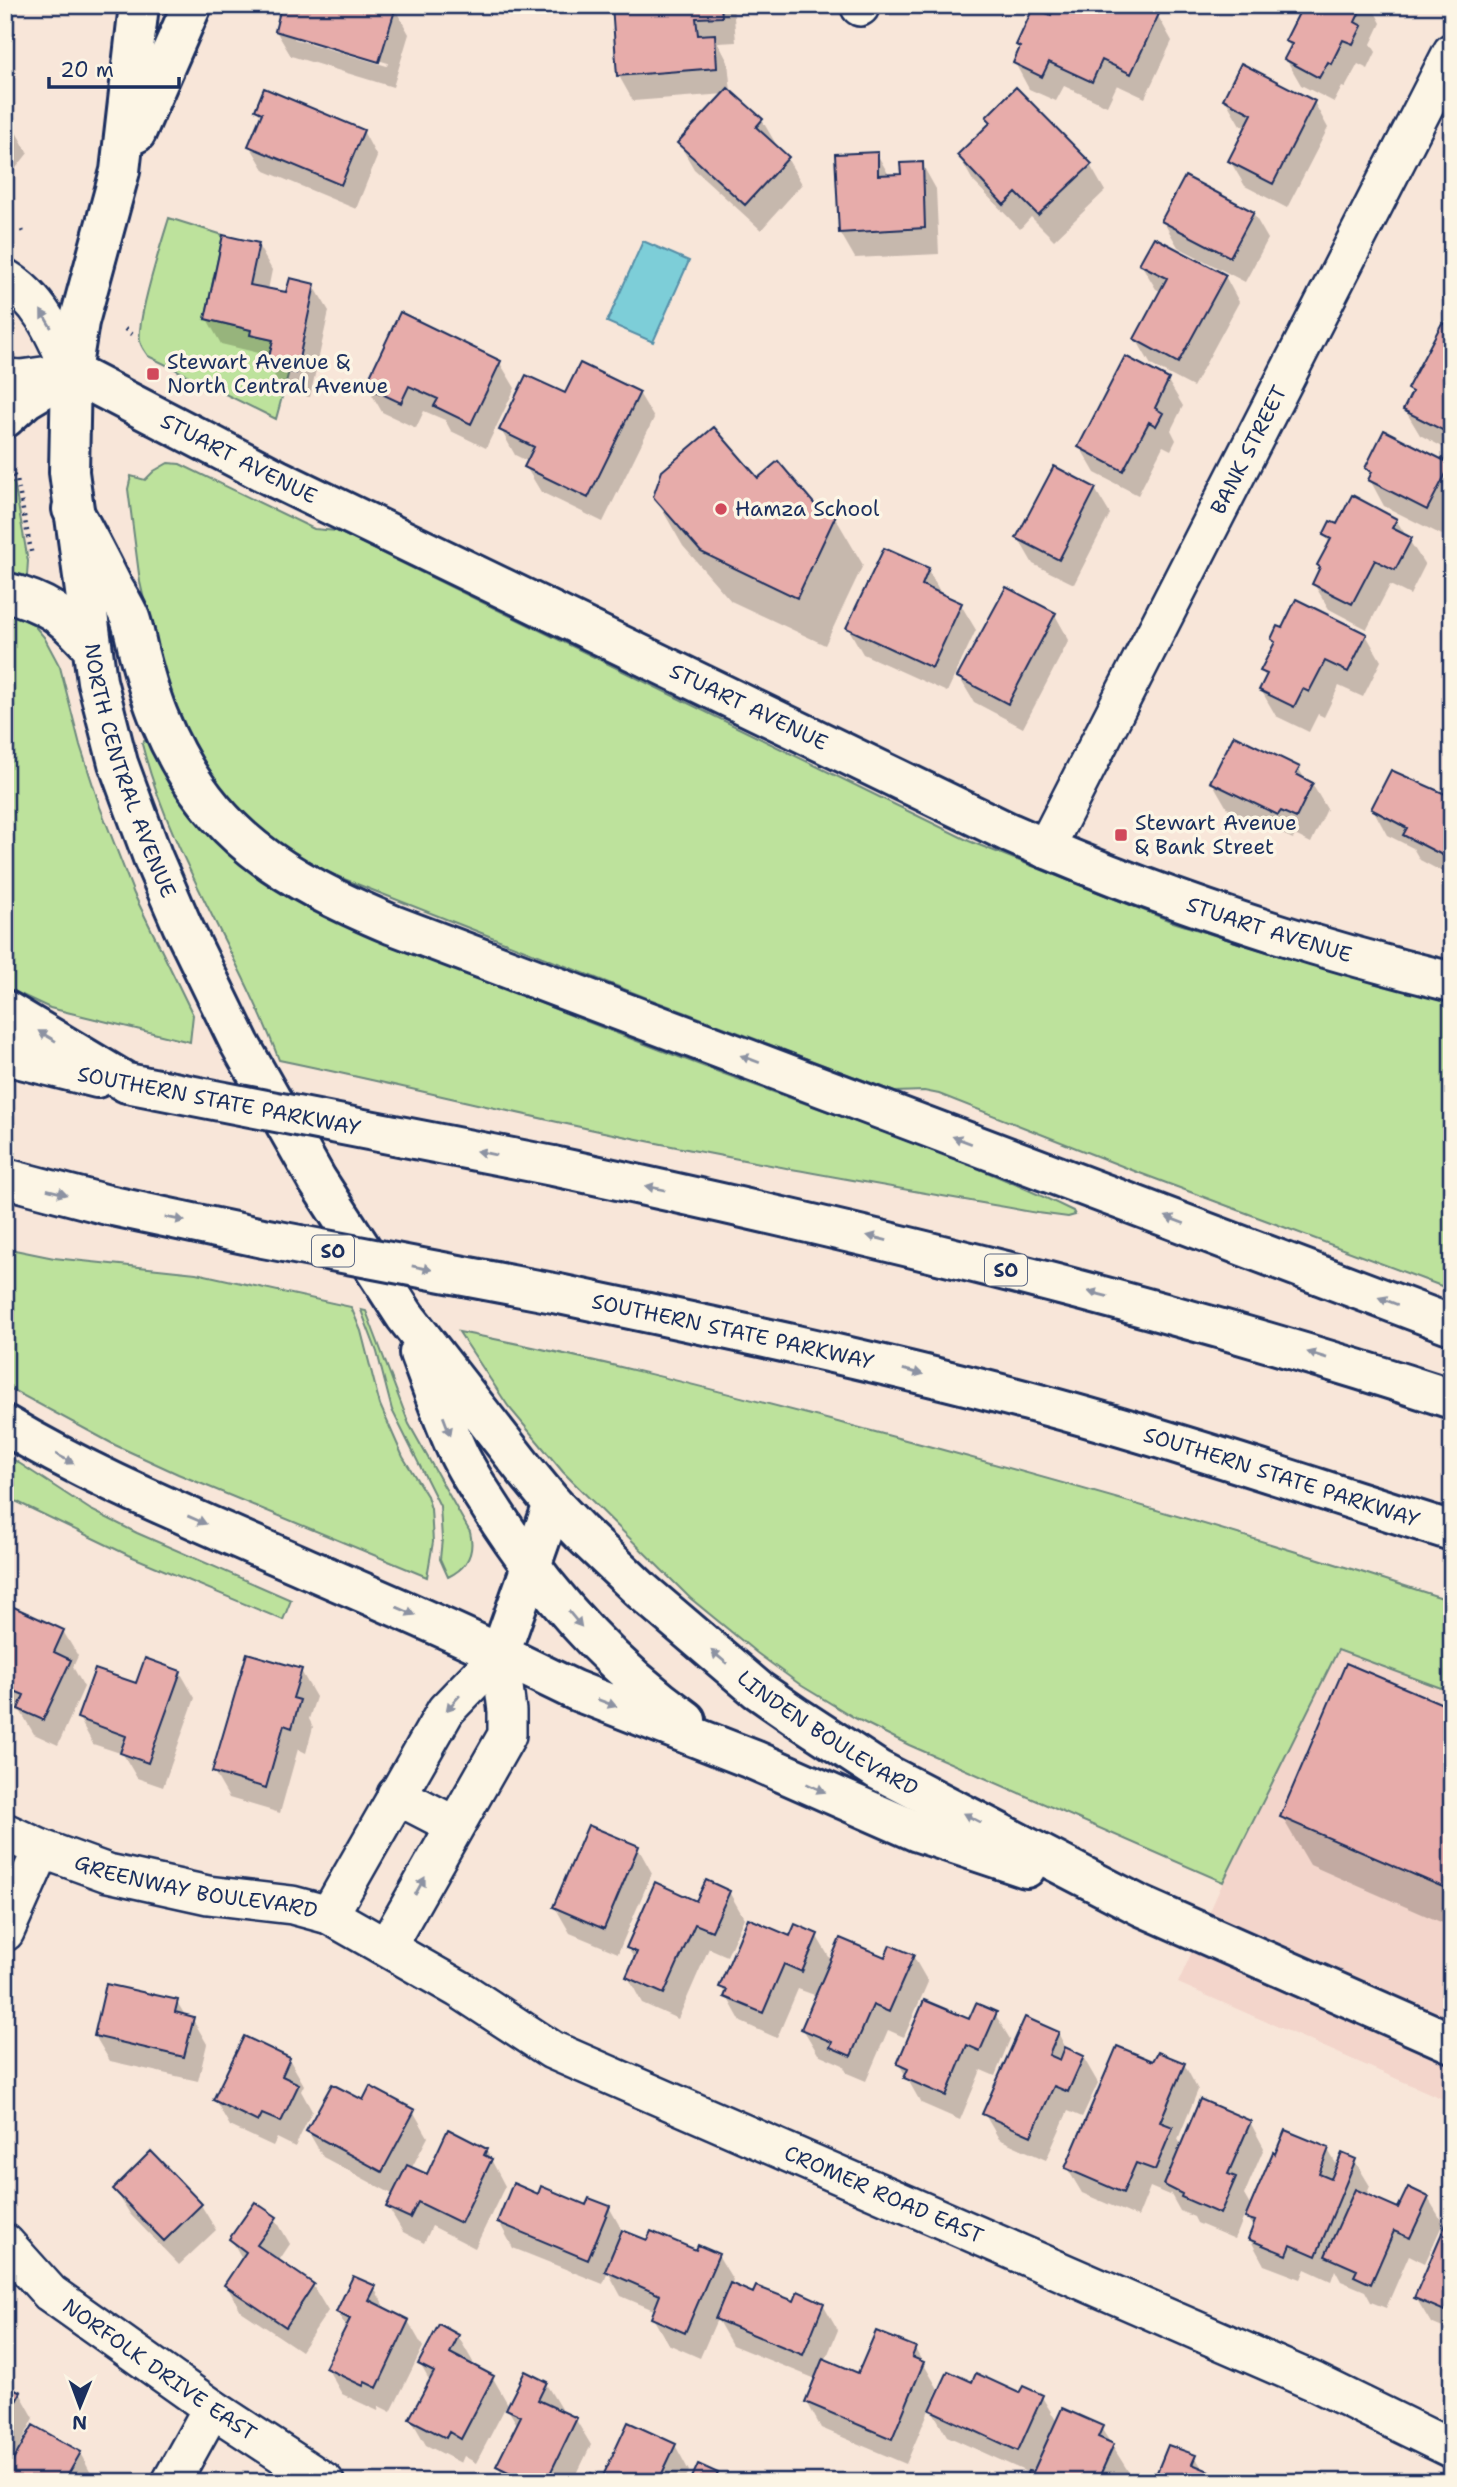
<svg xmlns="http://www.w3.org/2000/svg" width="1457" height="2487" font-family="'Shantell Sans',sans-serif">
<rect width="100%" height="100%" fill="#f8e6d9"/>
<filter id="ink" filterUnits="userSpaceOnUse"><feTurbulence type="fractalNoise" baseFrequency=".0143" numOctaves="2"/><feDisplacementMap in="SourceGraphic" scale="14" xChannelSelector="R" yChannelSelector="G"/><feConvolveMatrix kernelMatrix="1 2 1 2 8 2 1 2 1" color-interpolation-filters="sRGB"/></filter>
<g filter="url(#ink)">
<path fill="#f3d5cb" d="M1338 1650 1452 1692V2103L1178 1983 1223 1882Z"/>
<path fill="#bde29c" stroke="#6c887d" stroke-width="2" d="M169 218 223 235 205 319 251 330V335L273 340 267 366 289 371 276 419 148 356C145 351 141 347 140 341 136 321 162 241 169 218Z
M168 463 180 464 314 529 337 531 969 841 1173 922 1283 957 1452 1001V1290L1137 1172 939 1094 924 1091 895 1092 647 998 339 877 316 867 268 838 245 817 223 793 180 727 148 617 140 582 128 489 131 476 145 480 154 471Z
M14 482 28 561 27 576 5 571V484Z
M5 612 22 618 33 624 44 637 60 667 80 745 100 807 134 894 193 1015 190 1042 50 1008 5 987Z
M145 740C156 751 161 773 170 786 190 819 220 848 250 871 313 919 390 941 462 971 539 1003 617 1034 695 1063 821 1111 951 1151 1073 1211L1075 1215 1068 1217 1038 1213C876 1184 714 1157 553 1121 462 1101 371 1079 279 1060 239 953 170 855 142 744Z
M5 1248 54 1258 196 1273 351 1307 361 1331 380 1405 403 1457 427 1496 431 1509 433 1542 427 1577 178 1474 115 1445 5 1386Z
M361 1310 366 1311 409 1424 470 1532C475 1553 467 1568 448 1577L440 1559 442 1539 440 1506 392 1410 377 1352Z
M459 1332C590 1357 719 1391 849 1425 1052 1478 1252 1536 1452 1601V1692L1338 1650 1223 1882 909 1745 855 1718 802 1686 757 1653 690 1598 563 1472 508 1406Z
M5 1454 91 1510 137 1533 291 1600 283 1620 128 1555 5 1496Z"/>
<path fill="#7dced8" stroke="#568ea7" stroke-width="2" d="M643 241 689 261 653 342 607 322Z"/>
<path fill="#0003" fill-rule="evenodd" d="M5 5H8L5 23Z
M613 5H733L736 42 718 43 728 62 731 92 762 120 777 146 775 147 787 158 802 184 761 230 694 169 679 143 725 94 633 101 619 76Z
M1305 5H1371L1381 23 1371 44 1376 52 1368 69 1358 64 1345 88 1342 87 1334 102 1301 85 1286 59 1291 49 1287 41Z
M395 9 409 34 393 87 291 56 276 31 291 13ZM294 35 388 63 387 66 294 39Z
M1158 16 1172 41 1145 98 1117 85 1107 106 1064 86 1056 101 1029 89 1015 63 1021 50 1018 44 1051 17Z
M1225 99 1314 102 1328 128 1287 208 1245 186 1230 161 1247 128 1240 125Z
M257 110 363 131 377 157 356 209 265 171 250 146 262 118Z
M988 117 1090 165 1105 191 1054 240 1031 217 1020 229 973 181 959 156 992 124Z
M5 121 13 127 28 153 5 182Z
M877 154 890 177 903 176 922 164 936 189 939 254 855 258 840 232Z
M1253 213 1268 239 1245 282 1178 247 1163 221Z
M258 245 272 270 268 290 288 294 314 286 329 311 310 397 284 392 269 366 270 361H267L263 354 221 344 207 319Z
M1141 264 1225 276 1239 302 1193 387 1151 365 1136 339 1162 292 1156 289Z
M1452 330V452L1420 435 1405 410 1412 395 1409 389Z
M500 363 515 388 486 448 451 431 445 420 424 411 416 428 382 412 367 386Z
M1168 381 1183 406 1171 430 1176 440 1171 450 1163 446 1138 495 1095 473 1080 447Z
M639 393 654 418 603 522 541 492 526 467 529 462 515 455 501 430 565 395Z
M1449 466 1452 470V516L1442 535 1384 506 1370 480 1372 476 1367 468Z
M1095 489 1110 514 1074 584 1033 564 1018 538Z
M655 497 815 508 835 517 863 565 825 645 731 601 683 546Z
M1396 520 1425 565 1410 595 1390 585 1367 629 1329 609 1314 584 1321 570 1319 565 1330 544 1325 535 1338 526Z
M928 570 943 597 961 605 976 630 947 692 863 654 848 628Z
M1055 615 1069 640 1023 728 974 702 959 677Z
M1366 635 1381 661 1363 697 1339 686 1324 717 1318 714 1309 732 1276 716 1261 690 1267 679 1262 671 1276 644 1273 639Z
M1299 769 1306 781 1312 784 1327 809 1311 843 1295 835 1293 839 1227 808 1212 782Z
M1452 799V877L1420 860 1413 848 1387 835 1373 809Z
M5 1607 63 1631 78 1656 73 1667 84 1687 58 1745 34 1734 21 1712 5 1705Z
M301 1671 316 1697 309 1719 313 1727 306 1753 298 1749 280 1813 229 1798 214 1772Z
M180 1672 195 1698 163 1787 137 1778 123 1754 93 1744 79 1718Z
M1452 1710V1927L1310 1865 1282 1817Z
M638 1848 652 1873 618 1953 570 1933 555 1907Z
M729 1892 744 1918 727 1956 709 1948 678 2019 642 2003 628 1977 635 1960 628 1948 697 1903Z
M816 1935 832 1962 913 1956 928 1982 904 2037 888 2030 866 2081 847 2073 843 2065 818 2054 803 2029 817 1996 798 1989 777 2038 741 2022 721 1986 791 1939Z
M177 2002 186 2017 192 2018 207 2044 198 2081 110 2061 95 2036Z
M995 2014 1010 2039 995 2076 981 2070 960 2120 921 2103 899 2064 970 2021Z
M1058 2033 1067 2050 1083 2057 1098 2083 1082 2117 1068 2111 1046 2160 999 2139 984 2113Z
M289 2059 304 2085 301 2091 312 2111 295 2147 277 2138 273 2146 230 2126 215 2100Z
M1154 2063 1184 2064 1198 2090 1178 2139 1182 2147 1250 2122 1264 2148 1244 2195 1251 2207 1328 2150 1338 2167 1355 2161 1370 2186 1366 2196 1399 2210 1428 2198 1443 2223 1425 2263 1409 2255 1386 2308 1371 2302 1365 2291 1341 2281 1335 2270 1331 2281 1305 2269 1301 2279 1264 2265 1250 2239 1254 2229 1245 2214 1235 2239 1197 2223 1194 2217 1180 2211 1170 2193 1169 2195 1150 2187 1138 2217 1082 2193 1067 2168Z
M363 2102 413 2111 428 2137 411 2169 428 2176 486 2150 505 2186 475 2248 432 2226 424 2243 403 2232 388 2207 394 2195 323 2157 308 2131Z
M115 2189 201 2205 216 2230 179 2265 130 2214Z
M539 2196 587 2207H609L623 2232 648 2242 718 2255 733 2280 731 2285 754 2295 795 2304H823L838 2330 825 2361 859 2375 915 2349 938 2389 906 2464 821 2428 807 2402 816 2379 732 2345 717 2319 700 2358 668 2344 653 2318 656 2311 621 2296 608 2272 603 2284 513 2248 499 2222Z
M1452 2215V2332L1431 2323 1416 2298Z
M275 2218 290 2244 278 2262 313 2286 328 2311 301 2351 241 2311 226 2285 243 2260 231 2239Z
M374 2288 388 2312 408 2321 423 2347 391 2412 379 2406 378 2411 342 2394 327 2368 347 2328 337 2312Z
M458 2336 473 2362 471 2366 493 2378 509 2406 546 2384 561 2409 559 2412 576 2420 591 2445 573 2482H507L498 2466 518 2426 506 2406 476 2463 464 2456 461 2463 426 2445 411 2419 431 2383 420 2364Z
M973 2384 1020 2396 1042 2397 1057 2422 1101 2428 1128 2471 1123 2482H1025L1029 2473 947 2436 932 2410Z
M5 2386 20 2393 34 2418 19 2447 80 2453 94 2479 93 2482H5L13 2465 5 2461Z
M675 2445 689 2471 684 2482H589L603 2481Z
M1195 2456 1203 2470 1212 2474 1217 2482H1155Z"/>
<path fill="#e7acaa" stroke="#1b2f5e" stroke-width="2" d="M292 5H389L396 7 379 62 275 31 281 7 290 10Z
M612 5H721L722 17 696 18 698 35 715 34 717 68 617 76Z
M1055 5H1140L1159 14 1131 74 1102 60 1092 82 1049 62 1042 77 1013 63 1020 47 1016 45 1033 8 1051 15Z
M1303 5H1363L1355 22 1362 26 1353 44 1343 40 1331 64 1328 62 1319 78 1284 59 1292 44 1285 41Z
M1241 63 1315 101 1273 184 1228 161 1252 114 1223 99Z
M1016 87 1092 164 1038 215 1016 193 1004 205 957 155 991 122 986 117Z
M264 88 364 130 341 185 248 146 262 113 255 110Z
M728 88 763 119 756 127 789 157 745 205 677 143Z
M878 152V175L901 174 900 163 923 162 925 228 839 233 835 154Z
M1185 176 1254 212 1230 257 1161 221Z
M223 235 259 243 250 285 286 292 290 278 315 284 296 373 267 366 273 340 250 335 251 330 205 319Z
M1154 237 1226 275 1178 363 1134 339 1167 278 1139 264Z
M400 312 501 361 471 424 434 406 438 399 409 386 401 403 365 386Z
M1442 323 1452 328 1450 434 1403 410 1412 392 1407 389Z
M1125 356 1169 379 1155 408 1163 413 1156 426 1149 422 1123 471 1078 447Z
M580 363 640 392 588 498 524 467 534 447 499 430 526 375 565 393Z
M714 427 758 478 778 461 816 506 836 515 797 598 701 552 653 497 662 471Z
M1384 430 1451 464 1427 510 1368 480 1372 472 1365 468Z
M1054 466 1096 488 1059 560 1016 538Z
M1352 495 1397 519 1392 528 1412 538 1395 570 1375 560 1352 604 1312 584 1320 567 1317 565 1331 539 1323 535 1330 521 1337 524Z
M884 548 929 568 922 585 962 603 932 668 846 628Z
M1006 587 1056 613 1008 704 957 677Z
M1296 599 1367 634 1348 672 1325 661 1309 692 1303 689 1294 707 1259 690 1267 674 1260 671 1275 642 1271 639 1277 626 1282 628Z
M1234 735 1300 767 1296 774 1313 783 1296 818 1281 811 1278 815 1210 782Z
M1391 770 1452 797V860L1403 835 1407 828 1371 809Z
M5 1603 64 1630 54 1652 71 1660 43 1720 18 1709 24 1695 5 1687Z
M247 1653 302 1669 293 1698 300 1700 292 1728 284 1725 266 1788 212 1772Z
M145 1658 181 1671 148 1763 120 1753 126 1736 77 1718 95 1669 136 1683Z
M1346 1663 1452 1708V1891L1280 1817Z
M588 1825 639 1846 604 1929 553 1907Z
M706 1880 730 1891 712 1931 695 1924 664 1994 626 1977 637 1952 626 1948 655 1882 696 1901Z
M748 1918 790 1936 795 1924 818 1934 802 1972 784 1964 763 2013 724 1997 727 1990 719 1987Z
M840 1938 885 1957 890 1945 914 1955 889 2012 873 2005 851 2056 830 2047 832 2042 801 2029Z
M106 1984 178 2000 175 2012 194 2017 184 2057 94 2036Z
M924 2000 969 2019 976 2003 997 2012 980 2051 967 2045 946 2096 904 2078 908 2069 897 2064Z
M1025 2017 1059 2032 1049 2055 1060 2060 1065 2047 1084 2056 1068 2092 1054 2086 1031 2136 982 2114Z
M244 2036 290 2058 282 2076 299 2084 281 2122 262 2114 258 2122 213 2100Z
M1117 2046 1153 2061 1158 2052 1185 2063 1160 2122 1173 2127 1155 2170 1136 2163 1123 2193 1065 2168Z
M332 2084 363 2100 370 2086 415 2110 382 2172 306 2131Z
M1200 2099 1251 2121 1228 2174 1236 2177 1220 2214 1181 2197 1182 2194 1164 2185Z
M448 2129 487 2149 484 2155 492 2159 461 2223 418 2202 410 2218 386 2207 407 2165 427 2174Z
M1285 2130 1329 2148 1319 2174 1331 2179 1342 2153 1356 2159 1316 2256 1291 2245 1287 2255 1248 2239 1255 2221 1245 2218 1273 2152 1275 2154Z
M151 2151 202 2204 164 2241 113 2189Z
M513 2183 538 2194 541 2186 586 2205 589 2198 610 2206 588 2260 497 2222Z
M1408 2187 1429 2197 1410 2238 1394 2231 1371 2284 1354 2276 1357 2270 1325 2256 1355 2189 1398 2208Z
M255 2202 277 2217 257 2245 314 2284 286 2327 224 2285 246 2252 229 2239Z
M1451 2212H1452V2314L1414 2298Z
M622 2230 647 2240 651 2231 696 2250 698 2245 719 2254 685 2333 651 2318 660 2295 605 2271Z
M353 2276 376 2286 369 2300 409 2320 377 2388 365 2382 363 2386 325 2368 350 2319 336 2312Z
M730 2283 753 2293 756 2286 794 2301 798 2291 824 2303 803 2355 715 2319Z
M439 2324 459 2335 450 2353 494 2376 461 2439 449 2432 446 2438 409 2419 434 2372 418 2364Z
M876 2331 916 2347 912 2357 924 2362 892 2439 805 2402 823 2358 858 2373Z
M525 2371 547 2382 538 2400 577 2418 546 2482 537 2478 535 2482H529L496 2466 521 2416 506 2409Z
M948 2371 972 2382 976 2373 1019 2393 1023 2386 1043 2395 1018 2451 930 2410Z
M5 2384 21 2392 5 2422Z
M1062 2408 1103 2426 1098 2437 1114 2444 1097 2482H1023L1028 2471 1033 2472Z
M628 2422 676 2444 658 2482H587L591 2473 602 2478Z
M33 2425 81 2452 64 2482H5V2475Z
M1168 2445 1196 2455 1192 2464 1214 2473 1210 2482H1153Z
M698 2464 718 2473 714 2482H690Z"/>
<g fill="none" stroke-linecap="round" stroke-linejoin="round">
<defs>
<g id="street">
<path d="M860 5V7"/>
<path d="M5 278C41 300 55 335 71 372L21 379 5 378"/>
<path id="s1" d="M1045 849 1452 52"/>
<path d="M396 1795 454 1825"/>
<path id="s2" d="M5 1832 42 1849 108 1873 208 1895 292 1905 329 1915 459 1989 552 2050 1315 2382 1452 2449"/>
<path d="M329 1915 446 1710 500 1654"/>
<path d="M5 1932 42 1849"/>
<path d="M387 1946 507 1735V1711L500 1654"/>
<path id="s3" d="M5 2243 50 2293 212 2408 325 2482"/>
<path d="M171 2482 212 2408"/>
</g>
<g id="secondary">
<path id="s4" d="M139 5 120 171 79 322 71 372 69 472 97 681 118 763 153 858 182 925 240 1044 317 1180 405 1316 525 1470 553 1504 580 1532 642 1591 717 1655 758 1690 797 1717 878 1770 1141 1906 1452 2043"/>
<path d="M136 133 192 5"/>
<path id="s5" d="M71 372 277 479 1010 833C1153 896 1300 945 1452 982"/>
<path d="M419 1353C431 1385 442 1417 456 1448 465 1469 479 1489 491 1508 543 1590 607 1663 686 1720"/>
<path d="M553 1504 500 1654 574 1690 754 1760 918 1832 1026 1868"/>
</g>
<g id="highway">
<path d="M5 418 26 399 71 372"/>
<path d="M72 509C86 534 99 559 112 585 118 596 125 606 130 618 134 629 136 642 139 654 145 677 151 699 160 720 207 835 284 879 393 925L1452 1325"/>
<path d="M5 592C46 602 63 615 91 646"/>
<path d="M5 1010 127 1083"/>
<path d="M5 1055 97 1078"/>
<path d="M553 1166C856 1231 1157 1303 1452 1399"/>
<path d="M5 1178 108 1205"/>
<path id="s6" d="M559 1294C716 1327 873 1360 1028 1401 1171 1439 1311 1487 1452 1531"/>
<path d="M5 1425C84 1472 167 1507 251 1544 334 1580 418 1615 500 1654"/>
</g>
</defs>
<use href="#street" stroke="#1b2f5e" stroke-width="42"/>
<use href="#secondary" stroke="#1b2f5e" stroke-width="44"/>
<use href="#highway" stroke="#1b2f5e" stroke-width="44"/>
<path stroke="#1b2f5e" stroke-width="4.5" stroke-dasharray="2 5" stroke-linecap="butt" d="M22 230 24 236
M125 329 135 337
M9 470 17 480 32 556"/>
<use href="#street" stroke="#fcf5e5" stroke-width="37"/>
<use href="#secondary" stroke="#fcf5e5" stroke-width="38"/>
<use href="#highway" stroke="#fcf5e5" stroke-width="38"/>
<defs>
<path id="highway-bridge" d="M127 1083 553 1166
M108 1205 263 1238 559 1294"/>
</defs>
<use href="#highway-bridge" stroke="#1b2f5e" stroke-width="44" stroke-linecap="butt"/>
<use href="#highway-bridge" stroke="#fcf5e5" stroke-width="38"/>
</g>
<defs><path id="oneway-solid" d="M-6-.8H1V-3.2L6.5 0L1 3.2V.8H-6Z" transform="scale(1.75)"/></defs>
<g fill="#8c92a2">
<use href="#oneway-solid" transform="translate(46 319) rotate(-121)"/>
<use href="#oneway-solid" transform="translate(47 1036) rotate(-149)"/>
<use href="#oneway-solid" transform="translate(750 1059) rotate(-159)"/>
<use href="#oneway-solid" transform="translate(962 1140) rotate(-159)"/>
<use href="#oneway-solid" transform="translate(486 1153) rotate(-169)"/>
<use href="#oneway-solid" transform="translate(655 1188) rotate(-168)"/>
<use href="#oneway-solid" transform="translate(57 1192) rotate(15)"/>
<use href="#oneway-solid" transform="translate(175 1219) rotate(12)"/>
<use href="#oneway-solid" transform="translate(1175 1220) rotate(-159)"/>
<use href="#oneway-solid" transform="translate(877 1238) rotate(-166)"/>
<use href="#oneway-solid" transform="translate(422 1268) rotate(11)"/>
<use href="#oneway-solid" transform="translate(1098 1294) rotate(-165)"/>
<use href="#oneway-solid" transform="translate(1388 1301) rotate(-159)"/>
<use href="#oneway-solid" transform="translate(1317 1355) rotate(-163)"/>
<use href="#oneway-solid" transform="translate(913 1372) rotate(14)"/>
<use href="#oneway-solid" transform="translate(447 1426) rotate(69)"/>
<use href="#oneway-solid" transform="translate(65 1459) rotate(28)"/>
<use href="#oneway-solid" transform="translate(197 1520) rotate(23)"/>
<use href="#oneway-solid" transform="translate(406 1611) rotate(23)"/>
<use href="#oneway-solid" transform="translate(575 1619) rotate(50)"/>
<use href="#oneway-solid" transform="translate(719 1657) rotate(-140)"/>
<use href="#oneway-solid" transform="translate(453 1703) rotate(131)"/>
<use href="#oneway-solid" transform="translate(607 1703) rotate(21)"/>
<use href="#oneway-solid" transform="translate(816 1788) rotate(24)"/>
<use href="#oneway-solid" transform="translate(972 1818) rotate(-153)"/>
<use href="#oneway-solid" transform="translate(420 1886) rotate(-61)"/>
</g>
</g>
<g fill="#d1495b" stroke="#fcf5e5" stroke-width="2.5">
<rect x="146" y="367" width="14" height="14" rx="3.5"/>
<circle cx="721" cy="509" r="7"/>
<rect x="1114" y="828" width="14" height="14" rx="3.5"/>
</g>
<g text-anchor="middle" stroke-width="7" stroke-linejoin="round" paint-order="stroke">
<g fill="#fcf5e5" stroke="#5e6a86" stroke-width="2">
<rect x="312" y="1235.5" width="42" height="31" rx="5"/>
<rect x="985" y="1254.5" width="42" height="31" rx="5"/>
</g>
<g font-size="19" font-weight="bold" fill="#1b2f5e">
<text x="333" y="1258">SO</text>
<text x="1006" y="1277">SO</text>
</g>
<g font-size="21" fill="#1b2f5e" stroke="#fcf5e5" text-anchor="start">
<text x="167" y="369">Stewart Avenue &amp;<tspan x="167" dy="24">North Central Avenue</tspan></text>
<text x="735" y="516">Hamza School</text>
<text x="1135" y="830">Stewart Avenue<tspan x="1135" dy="24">&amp; Bank Street</tspan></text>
</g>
<g font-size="21" fill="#1b2f5e" stroke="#fcf5e5">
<text dy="7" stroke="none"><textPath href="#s1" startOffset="448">BANK STREET</textPath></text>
<text dy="7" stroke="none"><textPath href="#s5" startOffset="189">STUART AVENUE</textPath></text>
<text dy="7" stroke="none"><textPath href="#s5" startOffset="756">STUART AVENUE</textPath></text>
<text dy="7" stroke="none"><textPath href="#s4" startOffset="780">NORTH CENTRAL AVENUE</textPath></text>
<text dy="7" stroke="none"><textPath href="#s5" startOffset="1323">STUART AVENUE</textPath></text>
<text transform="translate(219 1101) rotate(11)" y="7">SOUTHERN STATE PARKWAY</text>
<text dy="7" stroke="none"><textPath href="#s6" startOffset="178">SOUTHERN STATE PARKWAY</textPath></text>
<text dy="7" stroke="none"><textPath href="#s6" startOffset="746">SOUTHERN STATE PARKWAY</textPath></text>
<text dy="7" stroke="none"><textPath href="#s4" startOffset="1993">LINDEN BOULEVARD</textPath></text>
<text dy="7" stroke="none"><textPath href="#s2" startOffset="200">GREENWAY BOULEVARD</textPath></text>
<text dy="7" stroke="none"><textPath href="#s2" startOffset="959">CROMER ROAD EAST</textPath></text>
<text dy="7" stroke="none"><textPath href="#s3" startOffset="201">NORFOLK DRIVE EAST</textPath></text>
</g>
</g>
<rect width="1457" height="2487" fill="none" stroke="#fcf5e5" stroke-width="28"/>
<rect x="14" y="14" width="1429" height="2459" fill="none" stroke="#1b2f5e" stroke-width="2.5" filter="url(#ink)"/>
<g transform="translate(80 2406) rotate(181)" stroke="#fcf5e5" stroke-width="5" paint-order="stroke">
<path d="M0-5L12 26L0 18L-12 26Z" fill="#1b2f5e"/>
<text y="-10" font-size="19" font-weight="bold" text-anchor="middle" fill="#1b2f5e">N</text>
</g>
<path d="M49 77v10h130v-10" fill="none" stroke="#1b2f5e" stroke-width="3.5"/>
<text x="60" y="77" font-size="21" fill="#1b2f5e" stroke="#fcf5e5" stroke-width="5" paint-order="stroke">20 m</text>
</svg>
